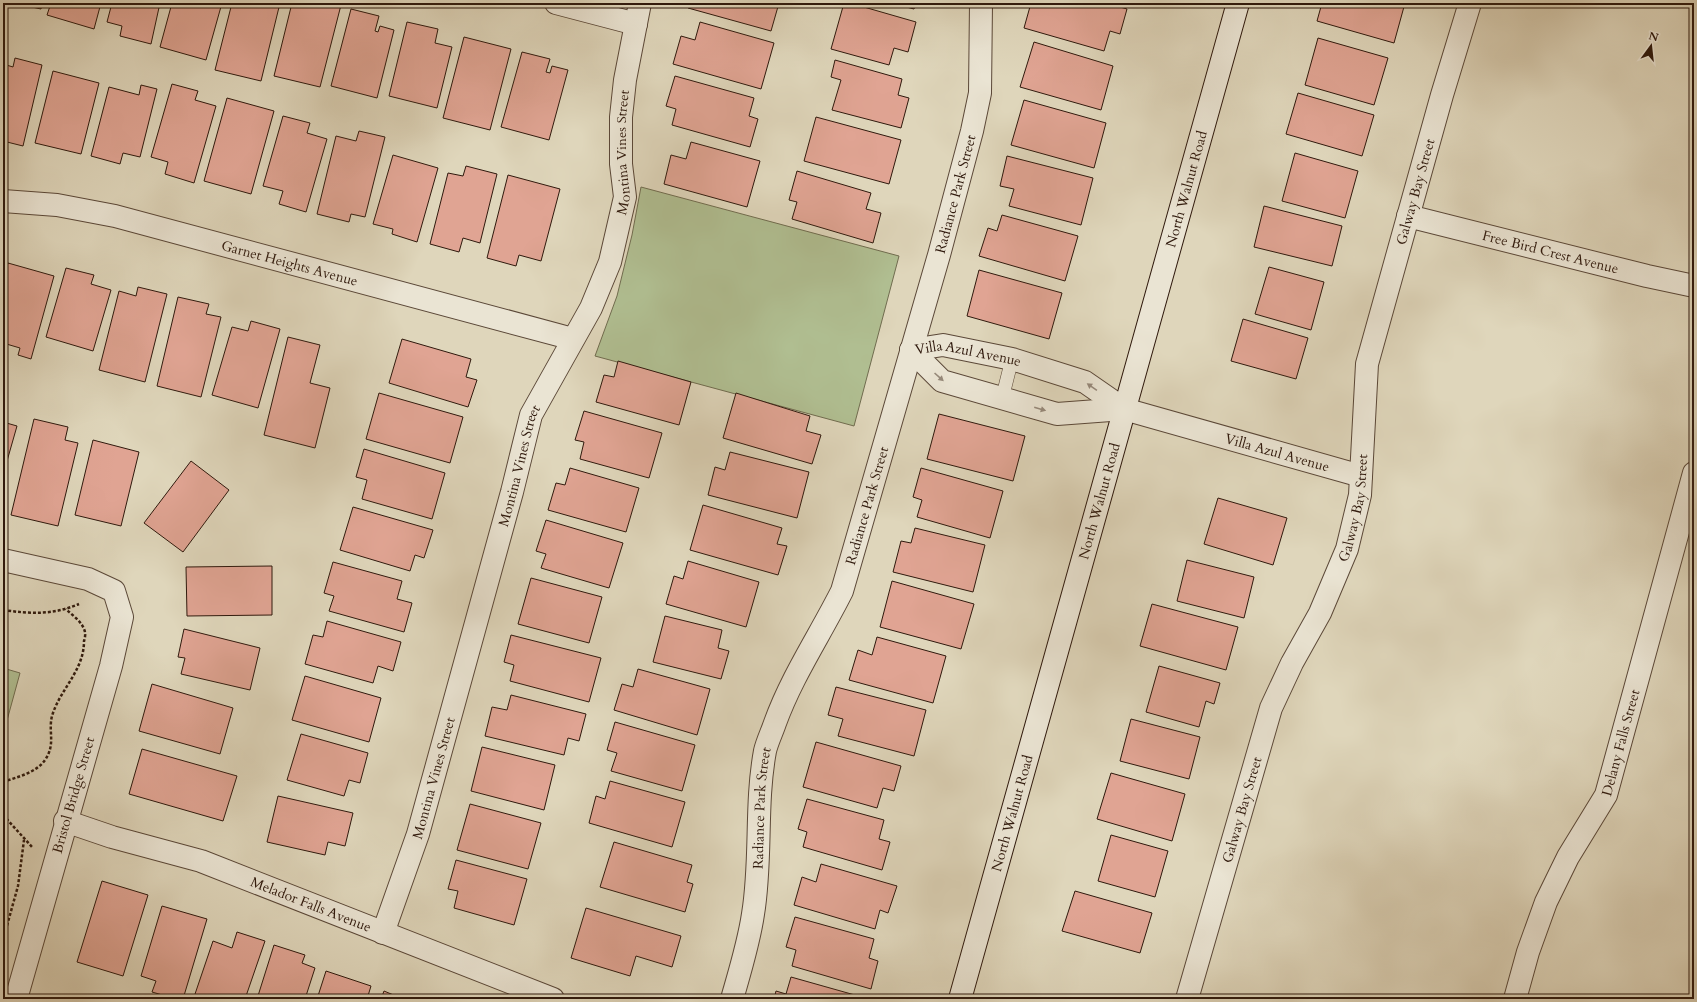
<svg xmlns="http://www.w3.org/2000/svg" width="1697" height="1002" font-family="Cardo,serif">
<rect width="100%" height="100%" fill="#dfd6bb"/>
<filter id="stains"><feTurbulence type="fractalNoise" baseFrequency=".005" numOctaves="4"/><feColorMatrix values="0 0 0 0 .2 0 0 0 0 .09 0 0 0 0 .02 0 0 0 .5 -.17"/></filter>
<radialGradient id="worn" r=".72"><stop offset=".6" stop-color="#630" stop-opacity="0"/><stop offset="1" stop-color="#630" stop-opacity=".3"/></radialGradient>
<path fill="#b0be91" stroke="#706c4f" d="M641 187 899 256 854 426 595 356 617 296 632 235Z
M3 668 20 673 3 735Z"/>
<path fill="#e0a493" stroke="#2f190d" d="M14 3H42L41 9Z
M51 3H101L94 29 47 15Z
M112 3H160L151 44 120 36 122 26 107 22Z
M172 3H222L206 60 160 47Z
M232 3H280L261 81 215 70Z
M292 3H334L341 5 320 87 274 76Z
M689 3H779L771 31 688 8Z
M844 3H850L916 22 908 52 894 48 889 65 831 49Z
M891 3H916L914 9Z
M1031 3 1046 5 1047 3H1107L1127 9 1120 34 1110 31 1104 51 1024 28Z
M1322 3H1405L1394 43 1317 21Z
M351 9 379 16 375 31 378 32 380 26 394 30 377 98 331 86Z
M407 22 438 29 435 43 452 47 437 108 389 96Z
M700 22 774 43 761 89 673 64 681 36 695 40Z
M464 37 511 49 490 130 443 118Z
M1318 38 1388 58 1374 105 1305 85Z
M1034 42 1113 66 1101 110 1020 87Z
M522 52 550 59 546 72 550 73 552 66 568 70 549 140 501 127Z
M15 58 42 65 23 146 7 142 5 150H3V64L13 67Z
M835 60 902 79 898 95 909 98 901 128 832 110 841 80 831 77Z
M53 71 99 83 81 154 35 143Z
M675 76 754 98 749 116 758 119 750 147 672 125 676 109 666 106Z
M172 84 198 91 195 100 216 106 194 183 165 174 168 162 151 157Z
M141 85 157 89 140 157 123 153 120 164 91 156 109 87 139 95Z
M1298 93 1374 115 1362 156 1286 134Z
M227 98 274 111 251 194 204 181Z
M1024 100 1106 123 1094 168 1011 145Z
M283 116 310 123 307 133 327 139 306 212 279 204 283 191 263 186Z
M816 117 901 140 889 184 804 161Z
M359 131 385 137 365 217 351 214 349 222 317 214 336 136 356 141Z
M691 142 760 161 747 207 664 184 671 155 686 159Z
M1295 153 1358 171 1345 218 1282 201Z
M393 155 438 168 417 242 392 234 393 229 373 224Z
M1007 156 1093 178 1081 225 1009 206 1014 189 1000 186Z
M466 166 497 174 480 243 463 238 459 252 430 244 448 173 463 176Z
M797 171 871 193 866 209 881 213 873 243 792 219 797 202 789 200Z
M508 175 560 189 541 261 519 255 516 266 487 258Z
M1264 206 1342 226 1332 266 1254 247Z
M1002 215 1078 236 1065 281 979 256 988 228 997 231Z
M8 263 54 276 31 359 18 355 20 348 3 343V280Z
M1269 267 1324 282 1311 330 1255 314Z
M66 268 94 275 91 284 111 290 93 351 46 337Z
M979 270 1062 293 1049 339 967 316Z
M138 287 167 294 145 382 99 370 119 291 136 296Z
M178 297 209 304 206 314 221 317 201 397 157 386Z
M1243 319 1308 338 1296 379 1231 361Z
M251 321 280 329 258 408 212 395 232 327 248 331Z
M288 337 320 345 310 383 330 388 315 448 264 435Z
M402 339 471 359 466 377 477 380 468 407 389 383Z
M618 361 691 382 679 425 596 402 604 375 614 377Z
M379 393 463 417 450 463 366 439Z
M736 393 810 416 806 431 821 435 812 464 723 438Z
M584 411 662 433 649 478 580 459 584 442 575 440Z
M939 414 1025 436 1013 481 927 459Z
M34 419 68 427 65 440 78 443 58 526 11 515Z
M3 422 17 426 3 475Z
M93 440 139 452 121 526 75 515Z
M364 449 445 473 432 519 362 499 367 480 356 477Z
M730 452 809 472 797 518 708 495 715 467 725 470Z
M191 461 229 490 183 552 144 523Z
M570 468 639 488 626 532 548 510 556 483 565 485Z
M921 468 1003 491 990 538 917 517 922 500 913 497Z
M1218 498 1287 518 1273 565 1204 544Z
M703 505 782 528 777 544 787 546 778 575 690 550Z
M353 507 433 530 424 558 415 555 410 571 340 550Z
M546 520 623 543 609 588 541 568 546 554 536 551Z
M915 528 985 545 973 592 893 572 901 541 911 543Z
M1187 560 1254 577 1244 618 1177 601Z
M688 561 759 582 746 627 666 604 674 576 683 579Z
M333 562 402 581 397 599 412 603 404 632 329 611 334 596 324 593Z
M272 566V615L187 616 186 567Z
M531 578 602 597 589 643 518 624Z
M892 581 974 604 961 649 880 627Z
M1152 604 1238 627 1226 670 1140 646Z
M665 616 722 630 718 648 729 651 721 679 653 662Z
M327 621 401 642 393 671 378 666 373 683 305 664 313 635 323 637Z
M184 629 260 648 250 690 181 674 185 658 178 657Z
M511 635 601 658 589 702 510 681 514 665 504 662Z
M877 637 946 656 933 703 849 680 858 650 872 655Z
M1159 666 1220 683 1214 704 1206 701 1199 727 1146 712Z
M638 669 710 689 697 735 614 710 622 684 633 687Z
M305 676 381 698 369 742 292 720Z
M152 684 233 708 220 754 139 731Z
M836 687 926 710 914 756 838 736 843 719 828 715Z
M511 695 586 714 579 741 568 738 564 755 485 736 492 707 507 710Z
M1131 719 1200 737 1189 779 1120 761Z
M615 722 695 745 682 791 611 771 617 753 607 750Z
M301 734 368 753 360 783 349 780 344 796 287 780Z
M816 742 901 766 894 791 883 788 877 808 803 787Z
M482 747 555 765 544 810 471 791Z
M142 749 237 776 223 821 129 794Z
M1111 773 1185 794 1172 841 1097 819Z
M610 781 685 802 672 847 589 823 596 796 605 799Z
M278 796 353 813 345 846 328 842 325 855 267 842Z
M807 799 884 820 879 839 890 842 882 870 803 847 807 832 798 829Z
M470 804 541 823 528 869 457 850Z
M1111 835 1168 851 1155 897 1098 881Z
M614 842 692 865 687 882 693 884 685 912 600 887Z
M456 860 527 879 514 925 454 908 458 891 448 889Z
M821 864 897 886 888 913 880 910 875 929 794 905 802 877 816 882Z
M102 881 148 895 123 976 77 962Z
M1075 891 1152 913 1140 953 1062 931Z
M162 906 207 919 183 999H176L152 992 156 981 141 976Z
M586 908 681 936 672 967 636 956 630 976 571 958Z
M795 917 874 939 869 958 878 961 871 989 792 966 796 950 786 947Z
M237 932 265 941 245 999H199L194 997 213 941 232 948Z
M274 945 305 955 302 963 315 968 305 999H257Z
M326 971 371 986 367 999H317Z
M791 977 869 999H774L776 991 786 994Z
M384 991 403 999H381Z"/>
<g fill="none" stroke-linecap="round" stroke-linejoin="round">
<defs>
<path id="lane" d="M1002 399 1012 359"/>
<g id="street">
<path d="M556 3 636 24"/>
<path id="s1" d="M3 201 57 205 115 216 573 339"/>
<path id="s2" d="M1408 216 1647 276 1694 286"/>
<path id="s3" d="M911 350 943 345 1012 359 1085 382 1124 409 1361 476"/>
<path d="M911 350 942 381 1057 414 1124 409"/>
<path d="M3 560 88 579 114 591 122 617 111 666 16 999"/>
<path id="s4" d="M65 821 112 837 201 861 553 999"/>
<path id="s5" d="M383 933 418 834 512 492 531 415 591 308 610 262 625 197 621 164V117L625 80 640 3"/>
<path id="s6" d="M732 999C740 971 749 942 753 914 762 860 755 805 765 751 767 742 772 732 775 723 792 676 820 635 842 591L939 255 972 131 980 93 981 3"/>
<path id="s7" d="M1187 999 1271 708 1292 663 1320 613 1347 549 1360 495 1367 364 1442 95 1470 3"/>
<path id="s8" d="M1515 999 1528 952 1546 902 1568 857 1606 795 1694 473"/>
</g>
<g id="secondary">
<path id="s9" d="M960 999 1238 3"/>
</g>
</defs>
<use href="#lane" stroke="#5b4838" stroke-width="14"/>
<use href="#street" stroke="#5b4838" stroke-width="24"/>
<use href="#secondary" stroke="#2f190d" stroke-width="24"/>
<path stroke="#2f190d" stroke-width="2.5" stroke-dasharray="3 2" stroke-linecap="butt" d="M3 610C31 614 53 615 79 604
M3 782C17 777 36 773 45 760 56 744 48 732 52 716 60 689 84 671 84 641 85 638 86 633 84 629 81 621 72 615 66 609
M3 815 33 848
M3 940 18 886 24 840"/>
<use href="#lane" stroke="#eae4d3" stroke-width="13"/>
<use href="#street" stroke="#eae4d3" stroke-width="22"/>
<use href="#secondary" stroke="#eae4d3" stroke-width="22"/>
</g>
<defs><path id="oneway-solid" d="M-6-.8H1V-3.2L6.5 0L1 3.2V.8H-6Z"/></defs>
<g fill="#96897a">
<use href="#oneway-solid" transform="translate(939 377) rotate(42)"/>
<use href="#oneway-solid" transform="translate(1092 387) rotate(-145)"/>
<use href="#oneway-solid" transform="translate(1040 409) rotate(16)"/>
</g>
<g text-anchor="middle" stroke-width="3" stroke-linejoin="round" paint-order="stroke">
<g font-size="14" fill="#2f190d" stroke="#eae4d3">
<text dy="5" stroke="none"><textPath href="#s5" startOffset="823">Montina Vines Street</textPath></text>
<text dy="5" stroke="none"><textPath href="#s9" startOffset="841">North Walnut Road</textPath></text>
<text dy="5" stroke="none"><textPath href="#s7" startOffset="845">Galway Bay Street</textPath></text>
<text dy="5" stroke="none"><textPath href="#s6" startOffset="842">Radiance Park Street</textPath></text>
<text dy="5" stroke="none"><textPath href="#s2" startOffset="147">Free Bird Crest Avenue</textPath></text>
<text dy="5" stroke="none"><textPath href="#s1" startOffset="294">Garnet Heights Avenue</textPath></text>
<text dy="5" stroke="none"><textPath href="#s3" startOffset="58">Villa Azul Avenue</textPath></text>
<text dy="5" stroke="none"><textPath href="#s3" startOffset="386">Villa Azul Avenue</textPath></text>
<text dy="5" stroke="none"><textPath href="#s5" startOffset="487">Montina Vines Street</textPath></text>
<text dy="5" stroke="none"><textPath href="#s9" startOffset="517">North Walnut Road</textPath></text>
<text dy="5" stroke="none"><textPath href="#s6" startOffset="518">Radiance Park Street</textPath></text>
<text dy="5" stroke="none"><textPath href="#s7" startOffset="521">Galway Bay Street</textPath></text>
<text dy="5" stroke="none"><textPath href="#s8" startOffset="279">Delany Falls Street</textPath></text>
<text dy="5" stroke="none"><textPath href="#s5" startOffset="163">Montina Vines Street</textPath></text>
<text transform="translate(73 795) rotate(-74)" y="5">Bristol Bridge Street</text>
<text dy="5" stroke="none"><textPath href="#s6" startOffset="194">Radiance Park Street</textPath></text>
<text dy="5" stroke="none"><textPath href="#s7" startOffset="197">Galway Bay Street</textPath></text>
<text dy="5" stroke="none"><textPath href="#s9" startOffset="193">North Walnut Road</textPath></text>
<text dy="5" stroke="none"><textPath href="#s4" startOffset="260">Melador Falls Avenue</textPath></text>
</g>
</g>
<rect width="1697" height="1002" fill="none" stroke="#dfd6bb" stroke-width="16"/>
<rect x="4" y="4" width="1689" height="994" fill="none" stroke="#2f190d" stroke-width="2"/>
<rect x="8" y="8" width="1681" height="986" fill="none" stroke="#2f190d"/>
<g transform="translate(1651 46) rotate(15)" stroke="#eae4d3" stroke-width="3" paint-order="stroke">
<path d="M0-3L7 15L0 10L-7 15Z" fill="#2f190d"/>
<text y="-6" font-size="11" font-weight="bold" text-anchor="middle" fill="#2f190d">N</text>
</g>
<rect width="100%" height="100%" filter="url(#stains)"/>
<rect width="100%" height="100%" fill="url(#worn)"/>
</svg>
